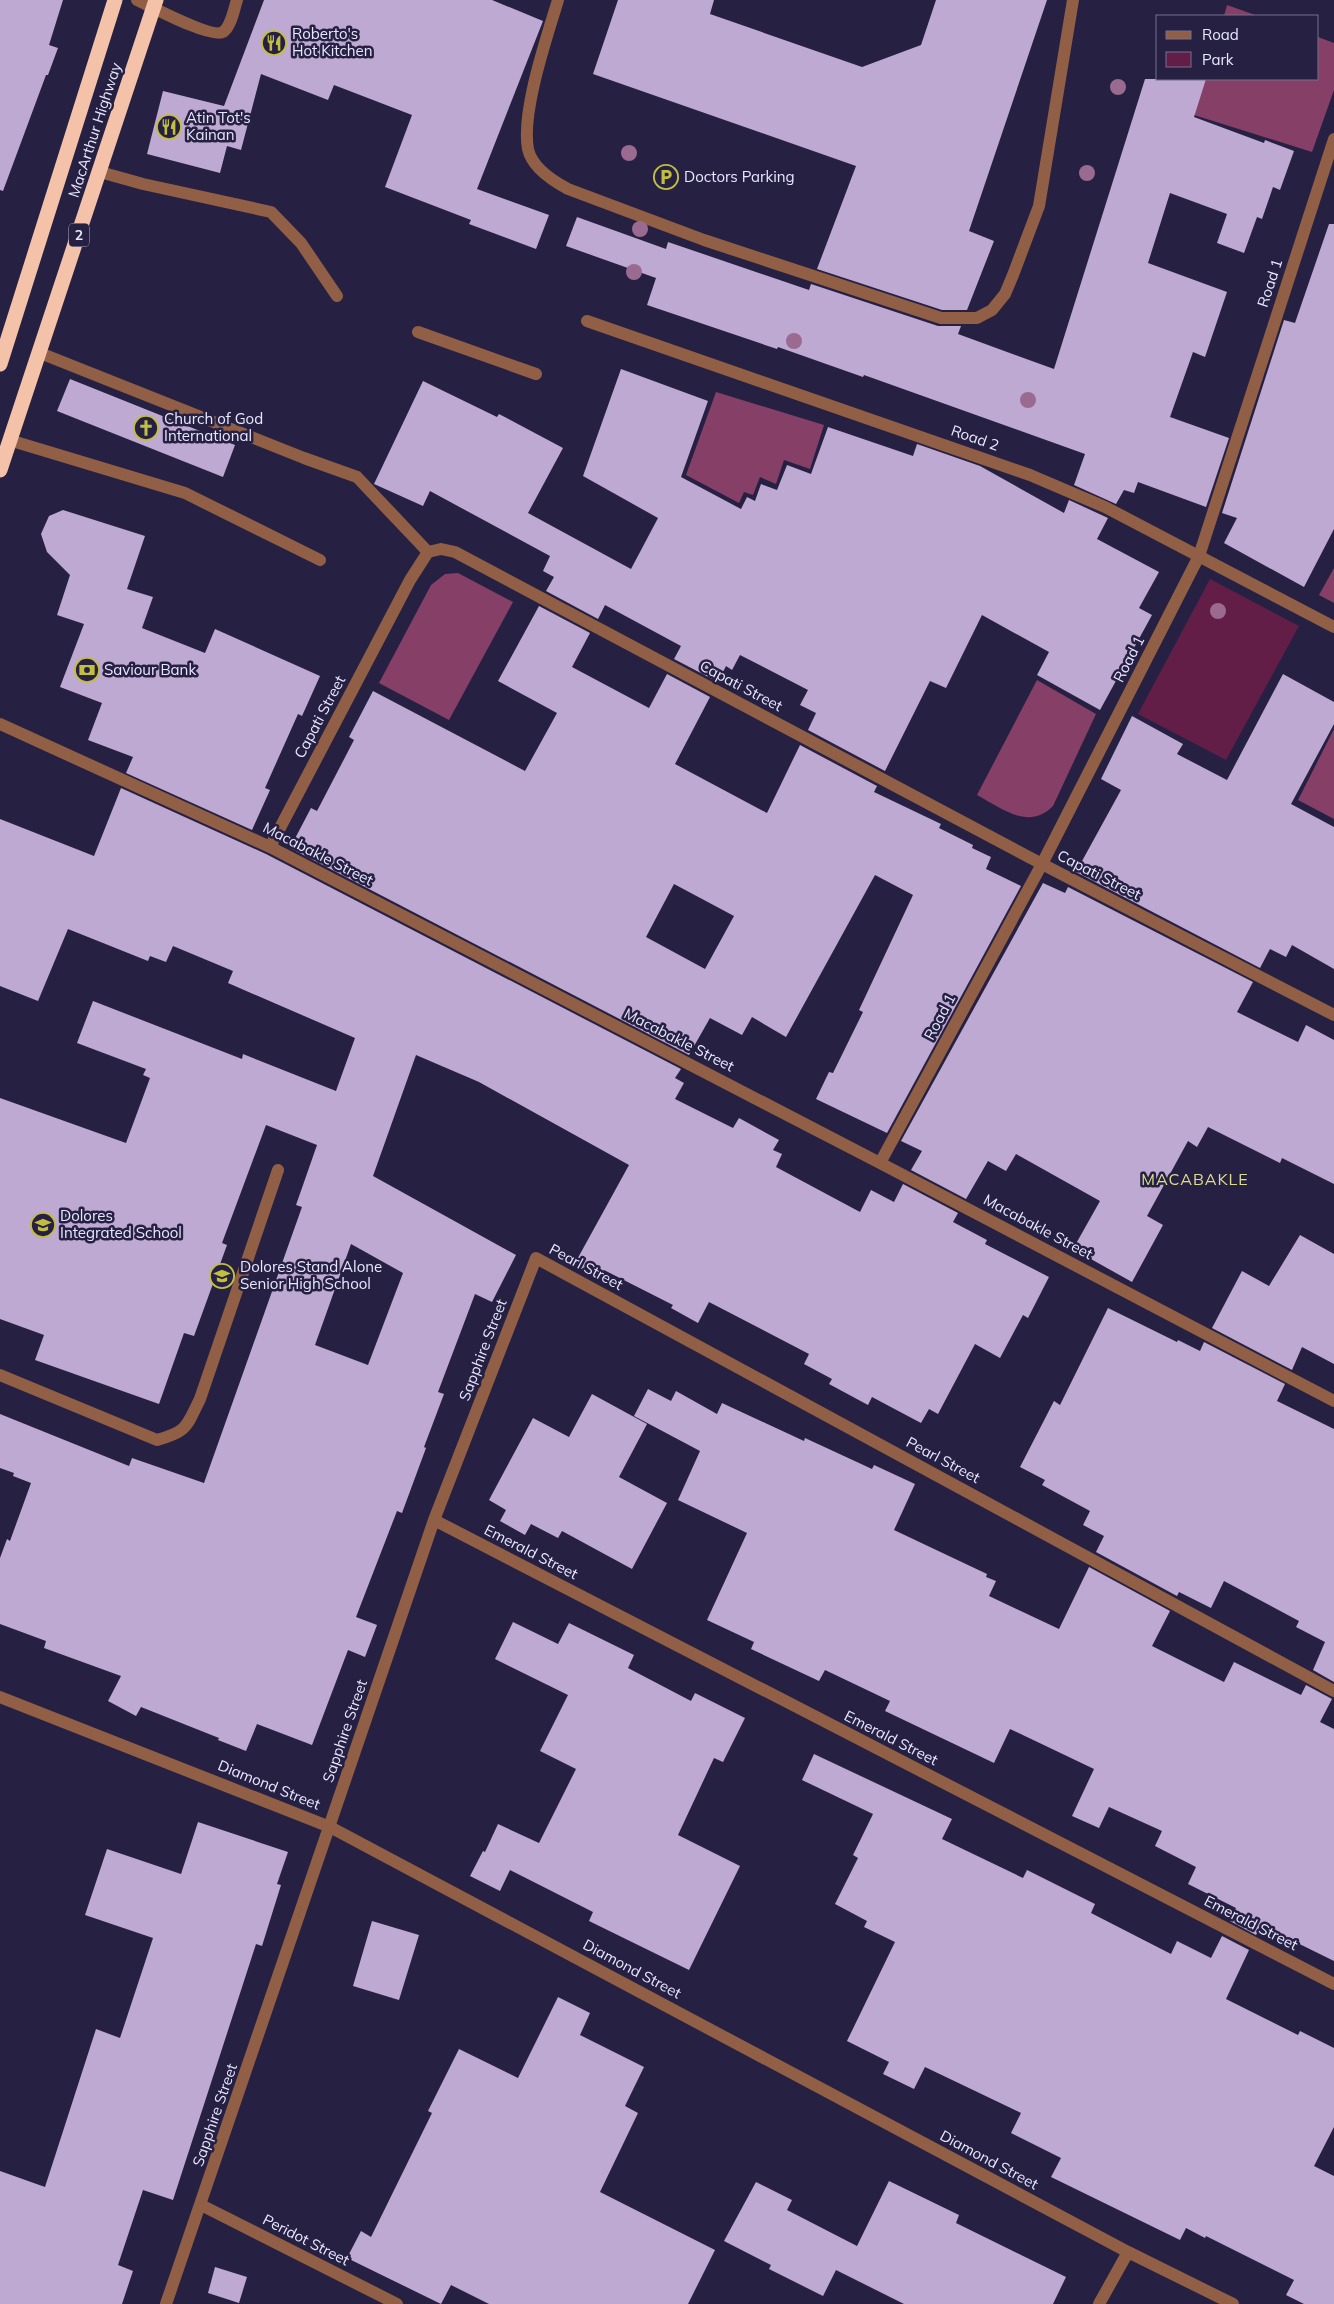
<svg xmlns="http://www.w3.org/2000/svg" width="1334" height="2304" font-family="Mulish,sans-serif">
<rect width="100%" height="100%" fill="#262143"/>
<path fill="#621e46" d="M1210 579 1299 626 1226 760 1138 714Z"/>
<path fill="#863f66" d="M1227 5 1258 16H1224Z
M1318 37 1334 43V90L1312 152 1194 115 1205 79H1318Z
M716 392 824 425 810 469 784 460 776 484 760 477 753 495 744 492 739 503 686 475Z
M1334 568V603L1319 595Z
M458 573 513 602 449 720 379 683 431 585 445 574Z
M1037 680 1096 714 1053 806C1029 831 1001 808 977 795Z
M1334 729V819L1298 800Z"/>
<path fill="#bea9d2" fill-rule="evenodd" d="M0 0H63L49 45 58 48 48 75H46L3 191 0 190Z
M264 0H492L543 21 477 189 549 215 536 249 469 224 471 220 385 187 412 115 334 85 328 100 261 74 241 150 227 146 220 173 147 154 163 91 224 106Z
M618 0H714L710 14 862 67 921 45 936 0H1047L969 231 994 241 967 310H942L817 269 856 166 593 74Z
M1145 79H1206L1194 117 1264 143 1265 140 1294 151 1280 190 1273 187 1262 219 1257 217 1244 253 1217 243 1227 214 1170 193 1148 263 1227 292 1205 357 1193 352 1170 417 1229 438 1206 507 1138 482 1134 493 1124 490 1116 504 1074 485 1085 454 864 375 863 377 778 347 777 349 647 305 656 278 566 246 577 217 666 249 668 242 809 290 811 284 938 326H961L958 334 1054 369Z
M1329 224H1334V529L1304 587 1224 543 1237 518 1222 513 1284 320 1295 323Z
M621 369 708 401 681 477 741 509 747 497 755 501 761 484 777 490 787 465 811 474 828 427 913 456 917 444 980 466 1064 513 1069 500 1108 518 1097 539 1159 572 1139 608 1152 615 1100 710 1037 675 1049 652 982 615 946 688 930 681 885 771 808 730 816 713 800 705 808 690 740 655 732 670 726 666 718 682 674 659 681 646 605 605 598 619 546 591 554 577 543 571 550 556 430 491 423 506 374 484 423 381 497 417 499 414 563 448 528 513 631 569 658 518 583 476Z
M70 379 235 445 223 477 57 411Z
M63 510 145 536 127 589 153 597 142 628 205 653 215 629 320 676 302 716 298 714 265 788 270 790 252 830 126 773 133 757 88 740 102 703 60 687 84 624 57 615 70 575 47 552 41 534 49 516Z
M539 606 590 633 572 667 649 708 667 674 710 697 675 764 767 813 800 745 877 786 874 792 941 824 939 828 973 845 972 848 991 857 986 869 1021 886 887 1133 816 1099 829 1072 833 1073 863 1012 859 1010 913 895 875 875 786 1037 752 1017 742 1035 710 1018 689 1055 290 848 311 808 317 811 354 740 349 737 373 691 525 771 557 713 498 681ZM674 884 734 916 705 969 646 937Z
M1283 674 1334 702V724L1291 804 1334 827V969L1292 945 1286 957 1270 949 1260 968 1076 872 1121 790 1101 779 1132 716 1183 744 1177 754 1227 780Z
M121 788 266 854 681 1069 675 1078 684 1083 675 1099 733 1128 739 1118 779 1140 773 1150 782 1154 776 1167 860 1212 871 1190 894 1202 903 1184 958 1213 953 1222 987 1240 985 1244 1049 1277 1028 1318 1023 1315 1000 1358 975 1344 938 1414 929 1409 921 1423 872 1397 868 1405 829 1384 832 1379 804 1364 809 1354 709 1302 698 1323 671 1308 673 1305 604 1270 600 1279 574 1265 629 1165 479 1082 416 1055 373 1176 516 1255 492 1302 475 1294 438 1392 444 1394 424 1447 426 1448 402 1513 397 1511 356 1617 377 1625 365 1657 348 1650 312 1745 257 1724 246 1751 218 1740 219 1738 141 1707 136 1716 108 1701 121 1676 44 1648 46 1641 0 1624V1558L7 1539 10 1541 31 1483 13 1476 14 1473 0 1468V1414L129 1466 132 1458 204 1483 302 1207 296 1205 317 1145 266 1125 222 1243 227 1245 194 1336 184 1333 159 1404 35 1360 44 1335 0 1319V1098L126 1143 150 1078 143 1075 146 1069 77 1043 93 1001 242 1059 243 1054 336 1091 355 1038 228 983 233 971 173 946 166 962 150 956 148 961 68 929 38 1001 0 986V819L94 856ZM351 1244 403 1273 368 1365 315 1345Z
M1043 883 1065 893 1068 887 1253 982 1237 1012 1298 1042 1306 1025 1334 1040V1184L1282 1158 1280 1163 1208 1127 1197 1147 1188 1141 1147 1216 1163 1225 1132 1282 1073 1249 1100 1201 1016 1154 1006 1171 988 1161 966 1199 911 1170 922 1151 901 1141Z
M1300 1235 1334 1254V1364L1302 1347 1292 1370 1212 1328 1242 1271 1269 1286Z
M1108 1308 1177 1342 1178 1340 1200 1351 1204 1342 1285 1384 1277 1401 1334 1429V1682L1313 1670 1325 1642 1296 1627 1299 1621 1224 1581 1211 1608 1179 1592 1177 1596 1096 1552 1104 1536 1083 1525 1090 1511 1042 1485 1045 1480 1020 1467 1054 1401 1060 1405Z
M648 1389 671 1401 676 1391 717 1414 722 1403 804 1441 805 1438 872 1469 874 1465 915 1484 894 1530 987 1574 986 1577 996 1581 989 1596 1059 1629 1089 1567 1170 1611 1152 1646 1224 1682 1234 1662 1301 1695 1306 1685 1332 1699 1320 1722 1334 1729V1961L1261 1925 1256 1935 1230 1921 1236 1908 1188 1884 1196 1867 1155 1846 1162 1831 1109 1807 1099 1828 1072 1816 1094 1769 1010 1729 994 1763 885 1711 890 1701 825 1670 819 1681 751 1649 754 1642 707 1620 747 1533 678 1500 700 1451 634 1416Z
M592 1394 647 1424 619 1477 667 1503 632 1569 562 1531 558 1538 531 1524 525 1535 500 1521 506 1510 489 1500 533 1418 569 1437Z
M513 1622 558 1644 569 1623 634 1655 628 1668 691 1701 695 1693 745 1718 723 1762 714 1758 678 1835 740 1866 689 1970 589 1921 593 1912 510 1870 500 1891 470 1876 483 1851 485 1852 498 1824 539 1843 576 1769 540 1751 568 1695 495 1659Z
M814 1754 952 1819 942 1839 1023 1878 1027 1870 1095 1904 1091 1913 1171 1954 1177 1941 1211 1958 1222 1936 1249 1950 1226 1999 1298 2035 1300 2031 1334 2048V2127L1314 2166 1334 2176V2304H1304L1286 2295 1294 2280 1206 2236 1205 2238 1186 2228 1180 2240 1051 2177 1061 2158 1011 2133 1021 2113 925 2067 914 2089 883 2074 889 2062 847 2041 895 1942 864 1927 867 1921 835 1904 858 1858 853 1855 873 1814 802 1780Z
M198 1822 288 1852 277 1884 281 1885 262 1946 256 1944 173 2200 143 2190 118 2265 133 2271 122 2304H0V2171L45 2187 96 2029 120 2038 153 1938 85 1915 107 1849 181 1874Z
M372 1921 419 1935 399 2000 353 1986Z
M558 1997 590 2013 580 2035 644 2067 625 2106 638 2113 600 2192 715 2250 688 2304H489L451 2285 441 2304 347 2258 361 2231 371 2237 432 2113 428 2111 459 2049 518 2078Z
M889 2181 959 2215 956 2223 1066 2277 1053 2304H904L836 2270 823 2296 769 2269 771 2265 724 2241 756 2182 792 2200 787 2210 857 2246Z
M215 2267 247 2277 239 2303 208 2293Z"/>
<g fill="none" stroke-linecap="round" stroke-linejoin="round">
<path stroke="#915f45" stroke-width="12" d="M137 0C150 6 212 39 223 32 231 27 234 9 237 0
M558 0C547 37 521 112 528 149 532 168 553 181 568 189L704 240 941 318H977L992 310 1005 294 1013 275 1039 206 1073 0
M100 172 143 184 271 212 301 243 337 296
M418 332 536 374
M40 353 304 458 357 477 428 552
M9 440 185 493 320 560
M0 1375 157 1440C188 1431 186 1427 200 1399L278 1170"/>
<path stroke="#915f45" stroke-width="12" d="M587 321 1030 475 1105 507 1334 627
M0 724 270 847 880 1163 1334 1401
M270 847 410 580 428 552 441 549 455 552 1042 864 1334 1015
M880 1163 1042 864 1199 556 1334 139
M434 1520 1334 1984
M0 1697 330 1827 1128 2252 1233 2304
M201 2205 397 2304
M166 2304 434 1520 536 1258 1334 1691
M1099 2304 1128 2252"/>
<path stroke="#f4c2a8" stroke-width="15" d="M0 364 115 0
M0 470 156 0"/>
</g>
<g fill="#9a6a90">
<circle cx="1118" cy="87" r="8"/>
<circle cx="629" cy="153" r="8"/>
<circle cx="1087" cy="173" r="8"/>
<circle cx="640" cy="229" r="8"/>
<circle cx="634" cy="272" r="8"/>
<circle cx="794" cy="341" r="8"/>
<circle cx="1028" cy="400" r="8"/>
<circle cx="1218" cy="611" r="8"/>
</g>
<defs>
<symbol id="restaurant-ring" viewBox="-11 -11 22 22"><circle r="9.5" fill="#262143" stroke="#c1be40" stroke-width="1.5"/><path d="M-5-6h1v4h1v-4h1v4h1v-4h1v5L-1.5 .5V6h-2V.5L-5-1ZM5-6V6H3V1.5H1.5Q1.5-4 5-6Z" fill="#c1be40"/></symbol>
<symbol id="parking-ring" viewBox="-11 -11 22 22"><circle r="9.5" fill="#262143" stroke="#c1be40" stroke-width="1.5"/><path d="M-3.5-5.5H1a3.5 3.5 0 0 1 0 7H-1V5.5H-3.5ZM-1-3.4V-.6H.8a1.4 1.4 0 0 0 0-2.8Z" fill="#c1be40"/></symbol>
<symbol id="church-ring" viewBox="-11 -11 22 22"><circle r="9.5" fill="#262143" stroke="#c1be40" stroke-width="1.5"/><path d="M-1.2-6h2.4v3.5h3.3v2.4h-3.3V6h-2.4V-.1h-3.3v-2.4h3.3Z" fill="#c1be40"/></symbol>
<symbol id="bank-ring" viewBox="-11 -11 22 22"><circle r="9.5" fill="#262143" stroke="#c1be40" stroke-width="1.5"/><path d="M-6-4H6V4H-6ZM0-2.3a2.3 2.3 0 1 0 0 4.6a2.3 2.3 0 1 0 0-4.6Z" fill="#c1be40"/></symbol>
<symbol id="school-ring" viewBox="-11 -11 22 22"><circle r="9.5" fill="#262143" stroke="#c1be40" stroke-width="1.5"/><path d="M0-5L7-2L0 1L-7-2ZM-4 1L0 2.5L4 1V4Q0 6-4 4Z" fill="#c1be40"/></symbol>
</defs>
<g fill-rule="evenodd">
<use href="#restaurant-ring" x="260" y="29" width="28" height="28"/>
<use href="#restaurant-ring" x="155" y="113" width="28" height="28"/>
<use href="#parking-ring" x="652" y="163" width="28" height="28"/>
<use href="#church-ring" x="132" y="414" width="28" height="28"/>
<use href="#bank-ring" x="73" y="656" width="28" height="28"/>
<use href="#school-ring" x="29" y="1211" width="28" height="28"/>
<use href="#school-ring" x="208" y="1262" width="28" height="28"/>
</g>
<g text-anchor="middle" stroke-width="5" stroke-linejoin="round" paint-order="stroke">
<rect fill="#262143" stroke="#aeacc6" stroke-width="1" x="69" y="223.5" width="20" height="23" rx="4"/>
<g font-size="14" font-weight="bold" fill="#e8e7fe">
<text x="79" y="240">2</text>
</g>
<g font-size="15" fill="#e8e7fe" stroke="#262143" text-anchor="start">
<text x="292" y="39">Roberto's<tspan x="292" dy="17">Hot Kitchen</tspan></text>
<text x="186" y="123">Atin Tot's<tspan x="186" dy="17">Kainan</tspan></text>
<text x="684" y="182">Doctors Parking</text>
<text x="164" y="424">Church of God<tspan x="164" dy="17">International</tspan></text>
<text x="104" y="675">Saviour Bank</text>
<text x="60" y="1221">Dolores<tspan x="60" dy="17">Integrated School</tspan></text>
<text x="240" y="1272">Dolores Stand Alone<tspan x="240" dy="17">Senior High School</tspan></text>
</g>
<g font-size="15" fill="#e8e7fe" stroke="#262143">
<text transform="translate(95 130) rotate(-72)" y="5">MacArthur Highway</text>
<text transform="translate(1270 283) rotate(-72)" y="5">Road 1</text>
<text transform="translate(975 438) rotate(19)" y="5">Road 2</text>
<text transform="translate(1129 659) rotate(-63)" y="5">Road 1</text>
<text transform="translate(741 686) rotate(28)" y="5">Capati Street</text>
<text transform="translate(320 717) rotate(-62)" y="5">Capati Street</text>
<text transform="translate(318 854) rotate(27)" y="5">Macabakle Street</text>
<text transform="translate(1099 875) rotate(27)" y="5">Capati Street</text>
<text transform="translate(940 1017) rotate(-62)" y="5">Road 1</text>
<text transform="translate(679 1040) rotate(27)" y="5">Macabakle Street</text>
<text transform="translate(1038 1227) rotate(28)" y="5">Macabakle Street</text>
<text transform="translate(586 1267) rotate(28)" y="5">Pearl Street</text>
<text transform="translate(483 1350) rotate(-69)" y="5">Sapphire Street</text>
<text transform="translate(943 1460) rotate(28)" y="5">Pearl Street</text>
<text transform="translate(531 1552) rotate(27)" y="5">Emerald Street</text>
<text transform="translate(345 1731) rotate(-71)" y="5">Sapphire Street</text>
<text transform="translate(891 1738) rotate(27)" y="5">Emerald Street</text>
<text transform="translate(269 1785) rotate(22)" y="5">Diamond Street</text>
<text transform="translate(1251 1923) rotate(27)" y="5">Emerald Street</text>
<text transform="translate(632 1969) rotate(28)" y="5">Diamond Street</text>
<text transform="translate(215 2115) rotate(-71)" y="5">Sapphire Street</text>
<text transform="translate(989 2160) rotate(28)" y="5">Diamond Street</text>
<text transform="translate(306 2240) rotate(27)" y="5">Peridot Street</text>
</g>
<g font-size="16" letter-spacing="1" fill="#dddd8e" stroke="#262143">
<text x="1195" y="1185">MACABAKLE</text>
</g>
</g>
<rect x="1156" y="15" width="162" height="65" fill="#262143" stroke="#74708e"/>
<rect x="1166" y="31" width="25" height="8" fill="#915f45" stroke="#74708e"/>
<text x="1202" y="40" font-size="15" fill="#e8e7fe">Road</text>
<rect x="1166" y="52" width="25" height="15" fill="#621e46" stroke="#74708e"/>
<text x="1202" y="65" font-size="15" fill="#e8e7fe">Park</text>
</svg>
